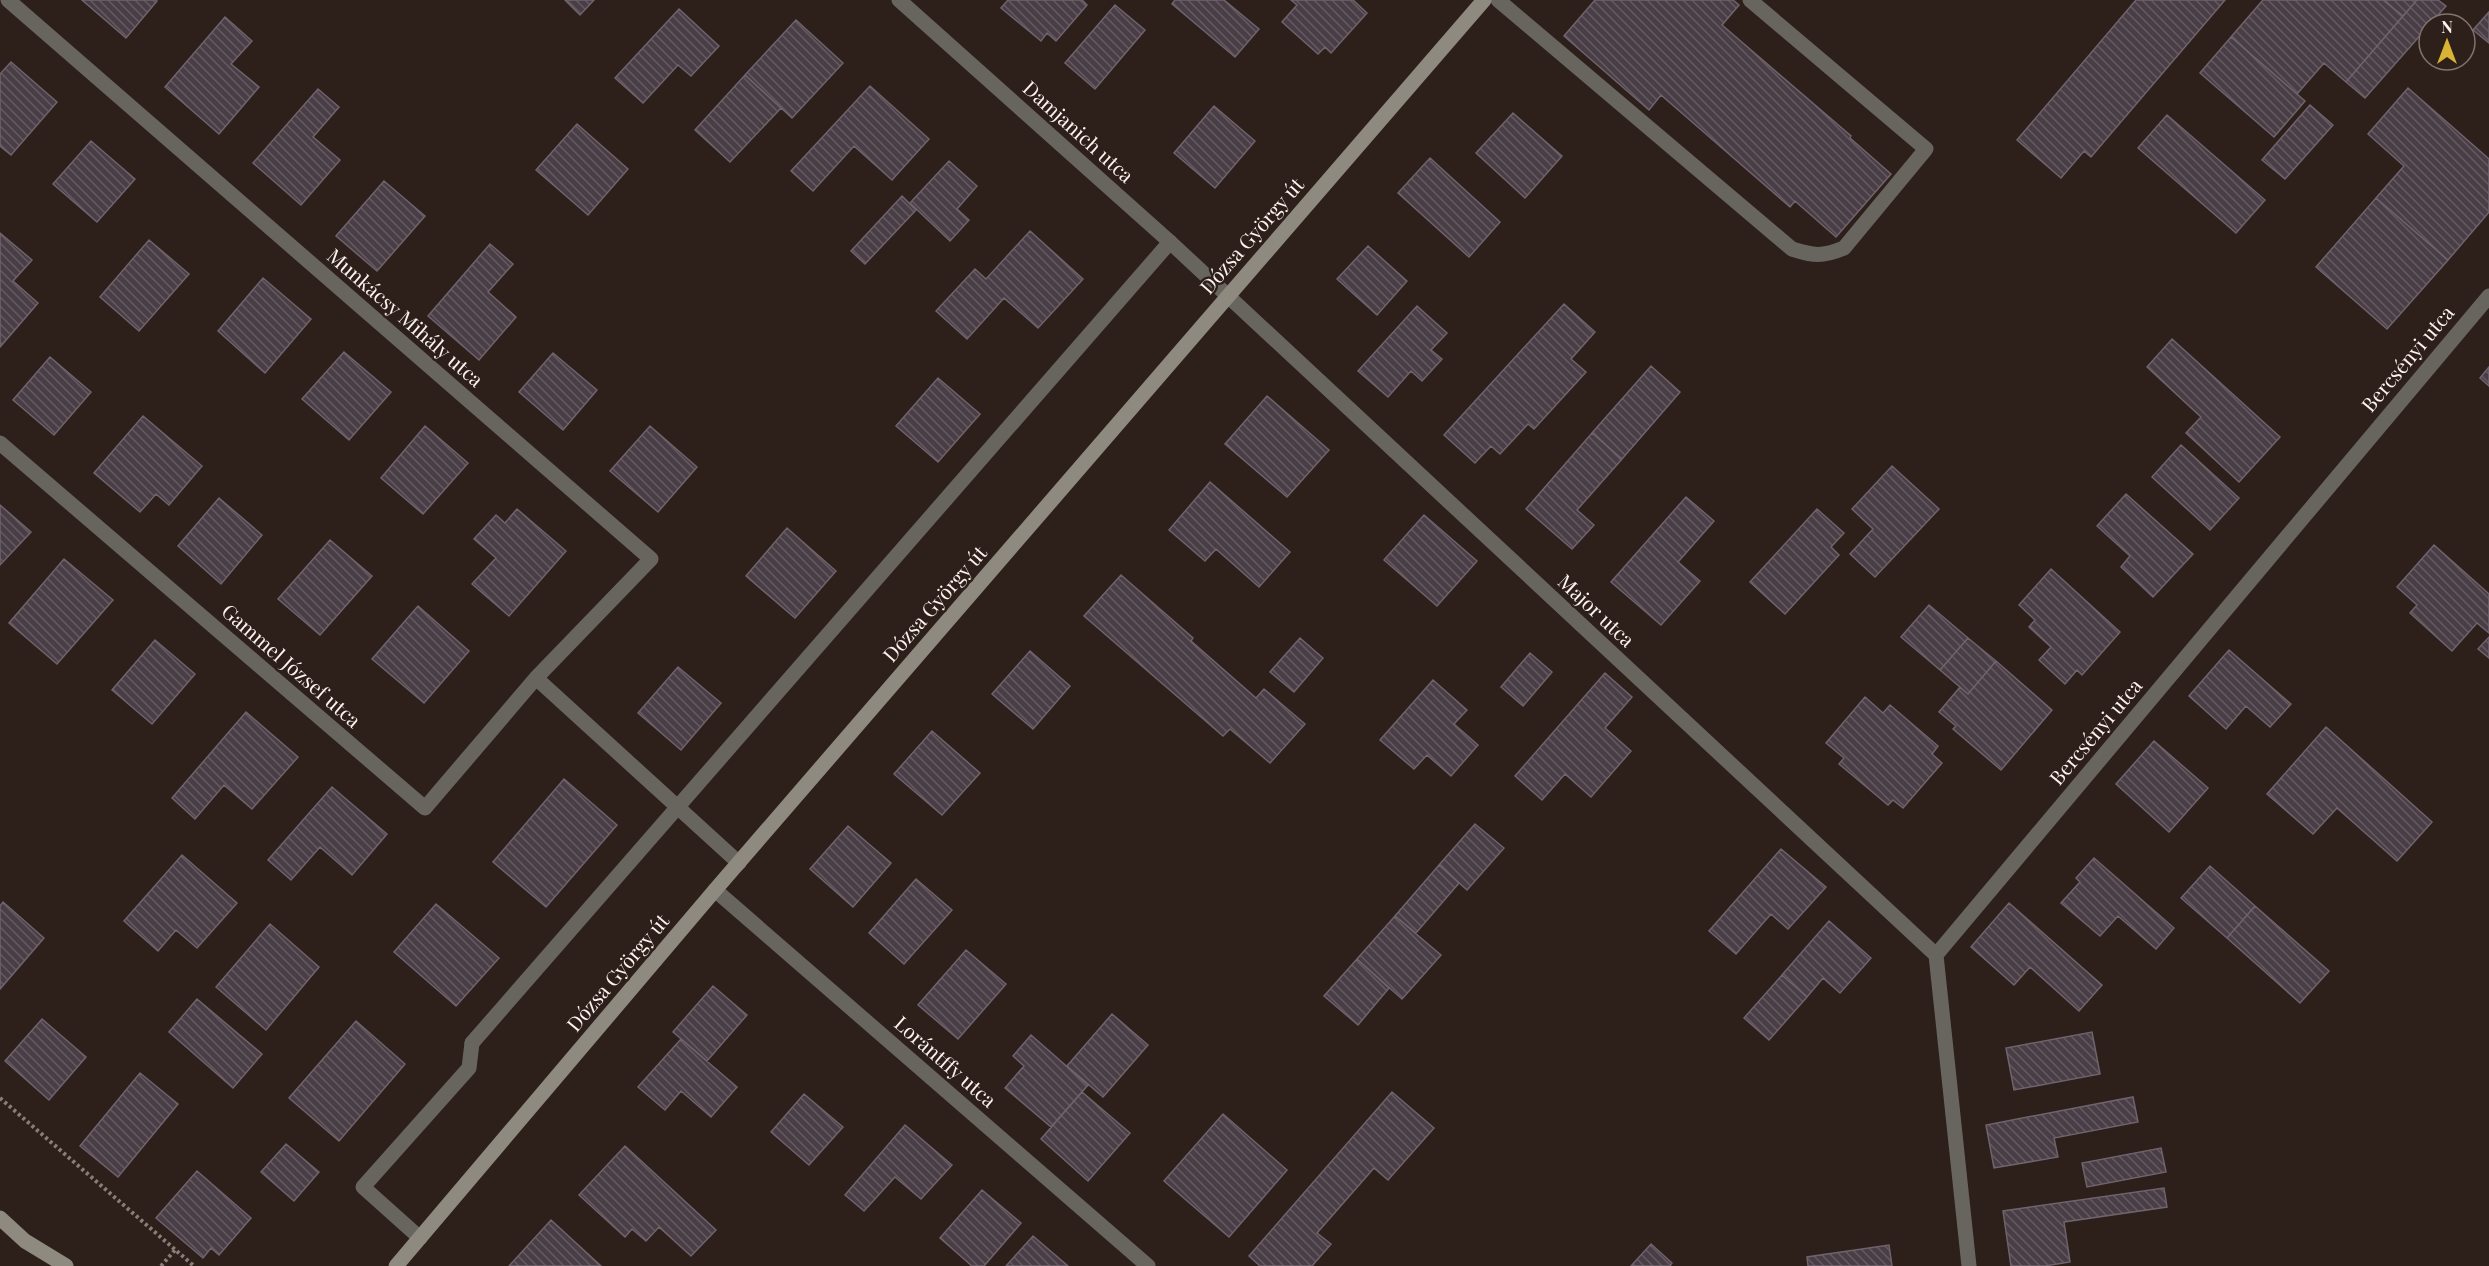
<svg xmlns="http://www.w3.org/2000/svg" width="2489" height="1266" font-family="'Playfair Display',serif">
<defs>
<pattern id="building-back-hatch" width="6" height="6" patternUnits="userSpaceOnUse" patternTransform="scale(1.5)"><rect width="6" height="6" fill="#493d46"/><path d="M-1 5l2 2M0 0l6 6M5-1l2 2" fill="none" stroke="#645a61"/></pattern>
</defs>
<rect width="100%" height="100%" fill="#2d1f1a"/>
<path fill="url(#building-back-hatch)" stroke="#70636d" stroke-width="1.5" d="M82 0H156L157 1 126 38Z
M565 0H594L580 15Z
M1008 0H1082L1087 5 1056 41 1047 33 1041 41 1001 8Z
M1175 0H1224L1259 29 1235 57 1172 4Z
M1291 0H1353L1367 13 1331 53 1325 47 1318 54 1282 22 1297 5Z
M1595 0H1733L1739 5 1722 25 1851 136 1850 138 1891 174 1836 237 1795 201 1790 207 1661 95 1649 110 1564 36Z
M2136 0H2225L2091 157 2084 151 2061 178 2017 140Z
M2263 0H2383L2403 16 2346 82 2324 63 2297 94 2231 37Z
M2383 0H2417L2403 16Z
M2417 0H2438L2446 6 2365 98 2346 82Z
M1115 5 1145 30 1095 89 1065 63Z
M679 9 719 46 691 76 678 65 643 103 615 78Z
M2489 12V43L2473 30Z
M225 17 252 41 231 64 259 87 219 134 165 87Z
M796 20 843 63 792 118 745 75Z
M2231 37 2305 101 2274 137 2200 73Z
M11 62 57 102 11 155 0 146V74Z
M745 75 781 108 730 162 695 130Z
M870 86 929 139 892 180 854 146 813 191 791 171Z
M2408 88 2489 159V212L2448 260 2376 198 2404 166 2368 134Z
M318 89 339 107 313 137 340 160 301 205 253 163Z
M2310 105 2333 125 2285 179 2262 160Z
M1214 106 1255 141 1215 188 1174 153Z
M1513 113 1562 156 1525 198 1476 153Z
M2167 115 2265 200 2236 233 2138 148Z
M577 124 628 169 588 215 536 170Z
M91 141 135 179 97 222 53 184Z
M1430 158 1500 222 1469 257 1398 193Z
M949 161 977 186 957 209 969 220 950 241 910 203Z
M384 181 425 216 377 271 336 236Z
M902 196 916 210 865 264 851 251Z
M2376 198 2448 260 2387 329 2316 267Z
M1030 231 1083 279 1038 328 1004 298 967 339 936 311 975 269 986 279Z
M0 233 32 260 13 281 38 303 0 347Z
M149 240 189 274 139 331 100 297Z
M490 244 513 264 488 292 516 317 479 360 428 316Z
M1368 246 1407 281 1377 315 1337 279Z
M263 278 311 319 265 373 218 331Z
M1564 304 1595 332 1571 359 1586 372 1534 429 1528 424 1500 454 1491 446 1475 463 1444 435Z
M1417 306 1447 333 1431 350 1442 359 1422 381 1411 371 1388 397 1358 371Z
M2172 339 2280 437 2239 482 2186 433 2201 417 2147 367Z
M344 352 391 392 349 440 302 399Z
M553 353 597 390 563 430 519 392Z
M50 357 91 392 54 435 13 400Z
M1651 366 1680 392 1622 459 1592 433Z
M2489 367V386L2480 378Z
M938 378 980 414 938 462 896 426Z
M1267 396 1329 450 1287 497 1225 444Z
M143 416 202 466 169 505 156 494 140 512 94 473Z
M425 426 468 463 423 514 381 478Z
M650 426 697 467 658 512 610 471Z
M1592 433 1622 459 1577 510 1594 525 1572 549 1526 509Z
M2181 445 2239 498 2210 530 2152 477Z
M1892 466 1939 509 1875 577 1850 554 1873 529 1852 509Z
M1210 482 1290 552 1259 587 1216 549 1205 561 1169 530Z
M2126 494 2193 554 2153 597 2121 567 2130 556 2097 526Z
M1686 497 1714 521 1678 562 1700 581 1661 625 1611 582Z
M219 498 262 535 221 584 178 546Z
M0 505 31 532 0 565Z
M517 509 566 551 509 616 472 584 496 558 474 539 496 515 505 523Z
M1817 509 1844 533 1831 547 1839 555 1785 614 1750 582Z
M1424 515 1477 561 1437 606 1384 560Z
M787 528 836 571 795 618 746 576Z
M330 540 372 576 320 635 278 599Z
M2434 545 2489 594V633L2477 623 2452 651 2410 613 2417 605 2397 587Z
M64 559 113 600 57 664 9 623Z
M2051 569 2120 632 2082 675 2077 670 2065 684 2039 660 2051 647 2029 627 2035 620 2019 605Z
M1121 575 1193 638 1191 641 1256 698 1264 689 1305 724 1270 763 1230 729 1223 736 1084 616Z
M1929 605 1968 638 1940 670 1901 637Z
M418 606 469 651 424 703 372 659Z
M2489 637V658L2478 649Z
M1300 638 1323 658 1294 692 1270 672Z
M1968 638 1996 661 1968 694 1940 670Z
M155 640 195 674 152 724 112 690Z
M2229 650 2291 704 2270 727 2246 706 2226 729 2189 696Z
M1030 651 1070 686 1033 729 992 694Z
M1530 653 1552 672 1523 706 1501 687Z
M1996 661 2052 710 2001 770 1953 729 1956 726 1939 712 1960 687 1968 694Z
M678 667 721 703 681 750 638 713Z
M1605 673 1632 697 1605 728 1631 751 1591 797 1565 774 1542 800 1515 776Z
M1433 680 1467 710 1454 724 1478 745 1451 776 1427 755 1414 769 1380 740Z
M1865 697 1883 713 1890 705 1938 746 1932 754 1942 763 1903 808 1893 800 1888 805 1839 764 1844 758 1826 743Z
M246 712 298 757 252 809 224 785 195 819 172 798Z
M2326 727 2432 822 2397 861 2337 808 2313 834 2267 794Z
M932 731 980 773 942 815 894 774Z
M2154 741 2208 788 2169 832 2116 784Z
M564 779 617 825 546 907 493 862Z
M332 787 387 834 352 875 320 847 291 880 268 860Z
M1475 824 1504 848 1467 890 1439 865Z
M848 826 891 863 853 907 810 869Z
M1781 849 1826 887 1788 929 1771 914 1736 954 1709 931Z
M182 855 237 903 197 948 176 930 158 951 124 921Z
M2094 858 2174 928 2156 949 2118 916 2100 936 2061 903 2080 882 2076 878Z
M1439 865 1459 883 1416 933 1395 916Z
M2210 866 2255 906 2227 938 2181 898Z
M916 879 952 910 904 964 869 933Z
M3 902 44 938 0 989V906Z
M2009 903 2102 985 2079 1011 2030 967 2014 985 1971 947Z
M436 904 499 958 456 1006 394 952Z
M2255 906 2329 971 2300 1003 2227 938Z
M1395 916 1441 955 1402 999 1357 959Z
M1829 921 1871 958 1840 993 1823 978 1807 997 1782 975Z
M270 924 319 967 266 1030 216 987Z
M966 950 1006 984 958 1039 918 1005Z
M1357 959 1389 988 1358 1025 1324 996Z
M1782 975 1807 997 1769 1040 1744 1018Z
M713 986 747 1015 707 1061 673 1032Z
M197 999 262 1054 233 1088 169 1032Z
M1112 1014 1148 1045 1103 1097 1067 1066Z
M42 1019 86 1057 49 1100 5 1061Z
M356 1021 405 1064 339 1141 289 1098Z
M2092 1032 2100 1074 2014 1090 2006 1048Z
M1031 1035 1088 1085 1051 1127 1005 1088 1024 1066 1013 1056Z
M681 1039 737 1087 711 1117 681 1091 665 1110 638 1087Z
M140 1073 178 1104 118 1177 80 1146Z
M1082 1092 1130 1133 1088 1181 1041 1139Z
M1392 1092 1434 1128 1388 1180 1374 1168 1317 1233 1331 1244 1312 1266H1260L1249 1256Z
M804 1094 843 1127 809 1165 771 1132Z
M2133 1097 2138 1122 2054 1138 2058 1157 1994 1168 1986 1125Z
M1223 1114 1287 1170 1229 1237 1164 1181Z
M905 1125 952 1165 921 1199 895 1177 864 1211 845 1195Z
M286 1144 319 1172 294 1201 261 1172Z
M625 1146 716 1230 691 1256 659 1227 646 1241 632 1229 625 1237 579 1195Z
M2161 1148 2166 1172 2087 1187 2082 1163Z
M197 1171 251 1218 219 1255 211 1248 203 1258 156 1218Z
M2164 1188 2167 1207 2064 1222 2070 1262 2045 1266H2011L2003 1211Z
M982 1190 1021 1223 984 1266H972L940 1238Z
M551 1220 601 1266H509Z
M1033 1236 1068 1266H1006Z
M1651 1244 1672 1263 1670 1266H1631Z
M1889 1245 1892 1266H1808L1807 1257Z"/>
<g fill="none" stroke-linecap="round" stroke-linejoin="round">
<path stroke="#887d78" stroke-width="4" stroke-dasharray="3 3" stroke-linecap="butt" d="M0 1098 194 1266
M161 1266 175 1250"/>
<path stroke="#68655f" stroke-width="15" d="M1498 0 1792 249C1814 256 1822 257 1844 248L1926 149 1750 0
M472 1043 1170 242"/>
<path stroke="#68655f" stroke-width="15" d="M899 0 1170 242 1936 955
M0 443 425 808 536 678 651 559 8 0
M536 678 739 863
M715 890 1148 1266
M420 1238 363 1187 469 1068 472 1043
M1969 1266 1936 955 2489 296"/>
<path stroke="#8f8a80" stroke-width="15" d="M0 1218 25 1241 66 1266
M396 1266 715 890 1484 0"/>
</g>
<g text-anchor="middle" stroke-width="5" stroke-linejoin="round" paint-order="stroke">
<g font-size="20" fill="#fcf3ef" stroke="#2d1f1a">
<text transform="translate(1078 132) rotate(42)" y="7">Damjanich utca</text>
<text transform="translate(1252 236) rotate(-49)" y="7">Dózsa György út</text>
<text transform="translate(405 318) rotate(41)" y="7">Munkácsy Mihály utca</text>
<text transform="translate(2408 359) rotate(-50)" y="7">Bercsényi utca</text>
<text transform="translate(935 604) rotate(-49)" y="7">Dózsa György út</text>
<text transform="translate(1596 611) rotate(43)" y="7">Major utca</text>
<text transform="translate(291 666) rotate(41)" y="7">Gammel József utca</text>
<text transform="translate(2096 732) rotate(-50)" y="7">Bercsényi utca</text>
<text transform="translate(618 973) rotate(-50)" y="7">Dózsa György út</text>
<text transform="translate(945 1062) rotate(41)" y="7">Lorántffy utca</text>
</g>
</g>
<g transform="translate(2447 42)"><circle r="28" fill="#2d1f1a" stroke="#80746f" stroke-width="1.5"/>
<path d="M0-4.5L10 22L0 15L-10 22Z" fill="#d9b434"/>
<text y="-9" font-size="16" font-weight="bold" text-anchor="middle" fill="#fcf3ef">N</text>
</g>
</svg>
